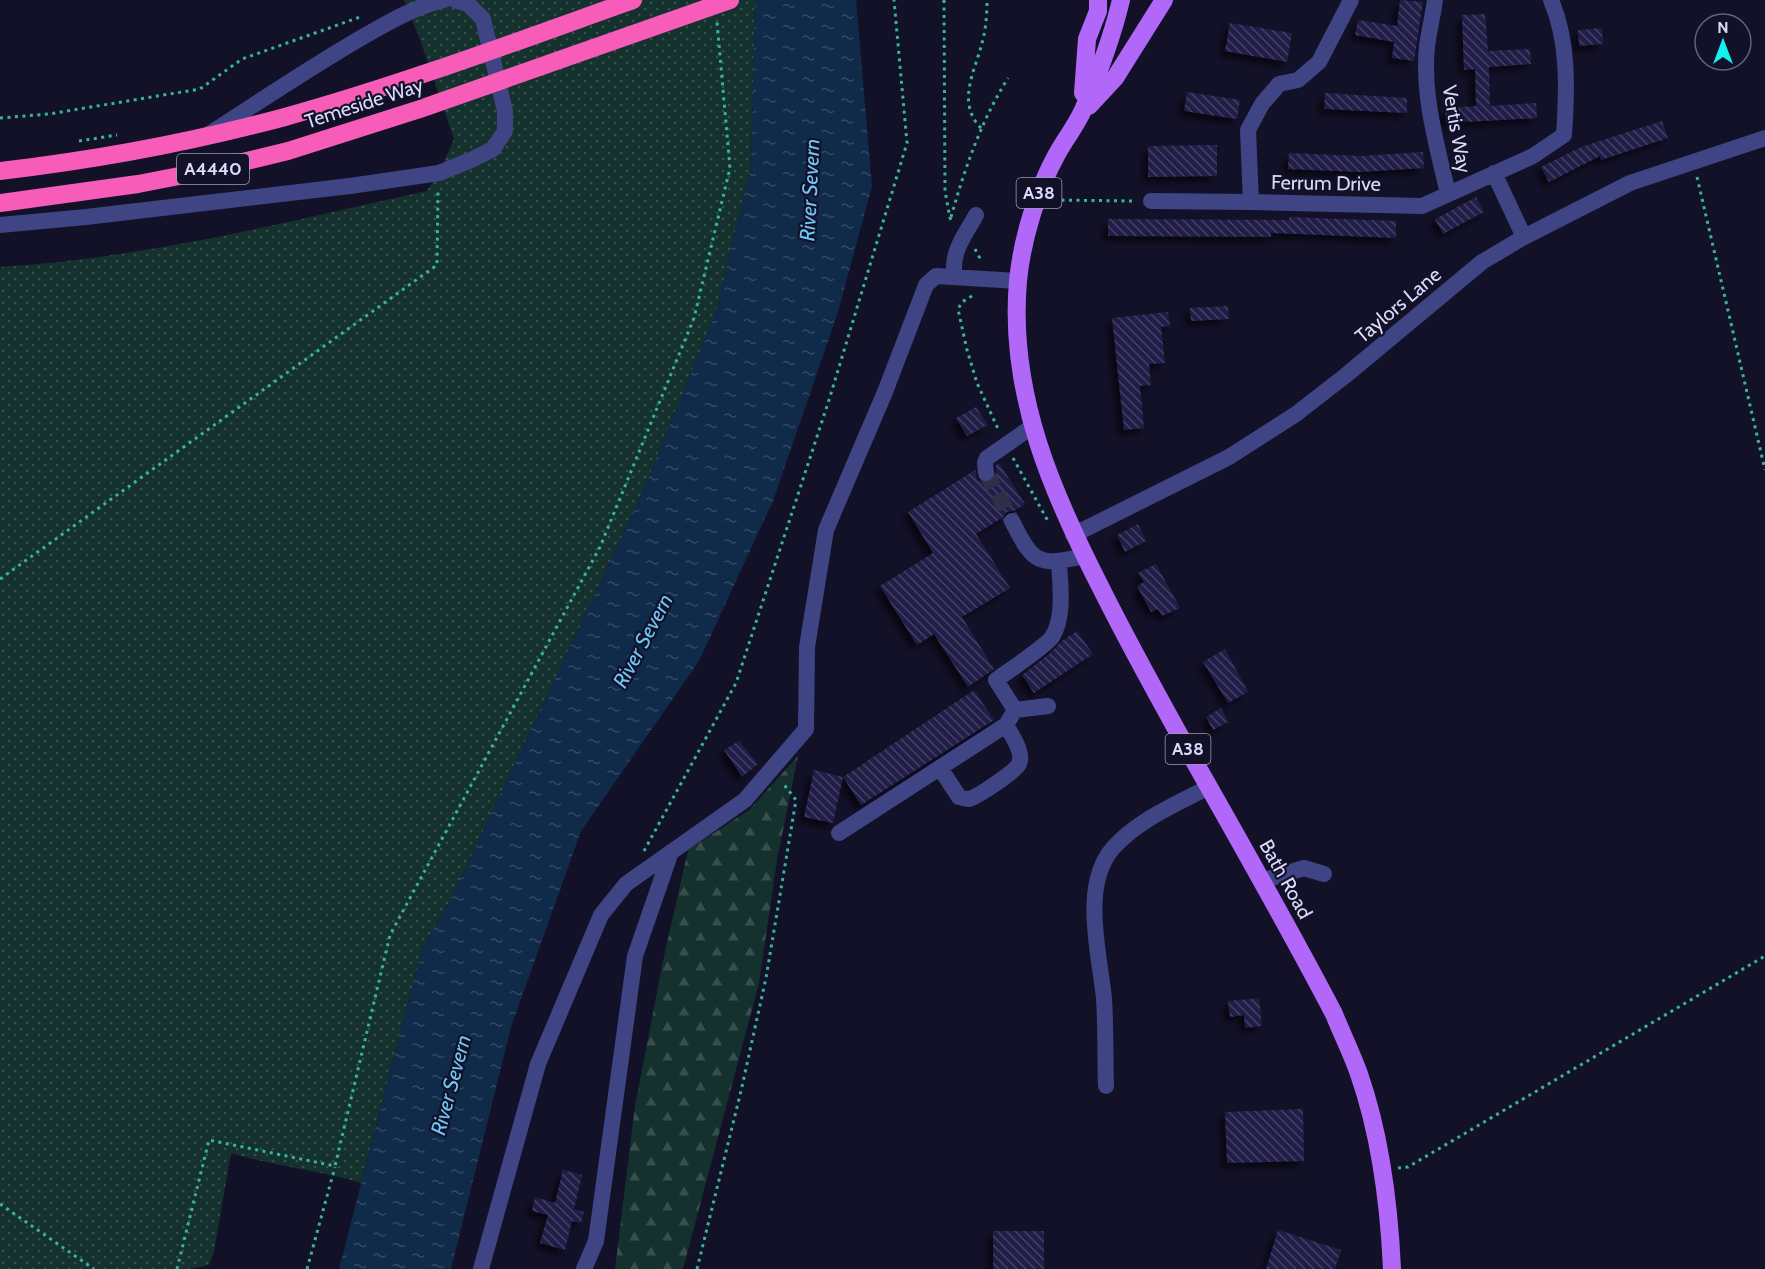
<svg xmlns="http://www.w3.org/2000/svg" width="1765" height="1269" font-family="Cabin,sans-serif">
<defs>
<pattern id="green-dots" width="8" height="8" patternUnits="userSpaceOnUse" patternTransform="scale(1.5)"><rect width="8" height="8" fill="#15312d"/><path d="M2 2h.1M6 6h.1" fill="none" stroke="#364e4c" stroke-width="1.8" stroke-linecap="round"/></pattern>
<pattern id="forest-firs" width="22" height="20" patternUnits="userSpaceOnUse" patternTransform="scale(1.5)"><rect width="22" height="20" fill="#15312d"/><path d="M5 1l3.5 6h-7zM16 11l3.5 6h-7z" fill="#364e4c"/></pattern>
<pattern id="water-ripples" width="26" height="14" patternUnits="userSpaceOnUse" patternTransform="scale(1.5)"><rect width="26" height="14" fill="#102b49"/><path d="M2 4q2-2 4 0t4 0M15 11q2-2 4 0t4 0" fill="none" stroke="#324964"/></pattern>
<pattern id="building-back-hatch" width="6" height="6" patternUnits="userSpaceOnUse" patternTransform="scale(1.5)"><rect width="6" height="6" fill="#221f48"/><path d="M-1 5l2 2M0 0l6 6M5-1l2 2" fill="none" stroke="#423f63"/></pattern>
<filter id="shadow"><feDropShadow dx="-5.5" dy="5.5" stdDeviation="3" flood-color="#0009"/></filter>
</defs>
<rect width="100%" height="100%" fill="#131128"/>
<path fill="url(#green-dots)" d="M404 0H755L751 165 716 312 640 498 452 897 422 949 361 1183C318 1170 274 1166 231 1153L214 1251 209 1265 188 1269H0V267C145 258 286 222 427 191L439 173 454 139 420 39Z"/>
<path fill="url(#forest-firs)" d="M798 756 777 860 759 983 683 1269H615L635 1106 663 961 688 850 749 810Z"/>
<path fill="url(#water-ripples)" d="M755 0H856L872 186 838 312 773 501 699 661 581 831 511 1027 451 1269H339L422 949 452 897 640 498 716 312 751 165Z"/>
<path fill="url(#building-back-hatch)" filter="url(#shadow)" d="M1400 0 1423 2 1414 61 1392 58 1394 42 1355 35 1358 20 1397 26Z
M1485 14 1488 51 1530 49 1531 64 1489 67 1490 106 1536 103 1537 118 1446 123 1445 108 1476 106 1475 69 1464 70 1462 15Z
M1230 23 1292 33 1287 62 1225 51Z
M1602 28 1603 44 1579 46 1578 30Z
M1187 92 1240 100 1237 119 1184 111Z
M1325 93 1407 98V113L1324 109Z
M1662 121 1668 138 1601 160 1600 156 1549 182 1541 167 1581 147Z
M1217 145V176L1148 177V146Z
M1423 152 1424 168 1360 172 1288 169 1289 153 1362 156Z
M1476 197 1484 212 1443 234 1435 219Z
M1289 217 1396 221V238L1271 233V237L1108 236V219L1289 220Z
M1228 306 1229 319 1191 321 1190 308Z
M1168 312 1170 326 1161 327 1165 363 1149 364 1151 385 1140 386 1144 428 1124 430 1112 318Z
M976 407 988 425 967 436 956 418Z
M999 463 1025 504 1014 511 1007 512 1002 518 976 534 1010 588 962 617 994 669 968 687 934 634 917 645 880 586 933 553 908 512 975 470 977 479 981 482H992L996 477V465Z
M1138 524 1146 541 1125 552 1117 535Z
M1156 564 1180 608 1162 616 1158 609 1151 612 1137 586 1144 582 1138 573Z
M1077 631 1093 654 1034 693 1022 675 1049 654 1062 641Z
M1225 649 1248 692 1228 703 1203 662Z
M974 690 994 720 861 805 843 777Z
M1221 708 1228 722 1213 730 1206 717Z
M739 741 758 764 742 777 724 750Z
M814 770 843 777 833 823 804 817Z
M1259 998 1262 1026 1245 1028 1244 1015 1230 1017 1228 1001Z
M1303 1109 1304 1161 1227 1163 1225 1112Z
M563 1170 582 1175 574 1209 584 1212 581 1223 572 1221 565 1250 540 1243 548 1215 532 1211 535 1197 555 1203Z
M1278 1230 1341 1250 1335 1269H1266Z
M993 1231H1044V1269H993Z"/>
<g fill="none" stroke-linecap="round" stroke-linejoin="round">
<path stroke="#312f48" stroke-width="16" stroke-dasharray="16 8" stroke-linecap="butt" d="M986 473 1012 521"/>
<path stroke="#37b49e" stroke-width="3" stroke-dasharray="3 4.5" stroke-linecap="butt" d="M944 0 945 191 950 218 953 223
M0 118 49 114 200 89 242 59 363 16
M981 128C956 103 975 71 982 43 986 29 987 14 987 0
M79 141 117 135
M1697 177 1765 470
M1054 200 1134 201
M951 217C965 168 981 121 1008 78
M975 249 982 262
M972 296 962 302 958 309 967 350 977 383 999 431
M1013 458 1049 523
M0 579 437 265 438 190
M644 851 736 683 829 400 907 143 894 0
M1398 1168 1408 1167 1765 956
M0 1204 94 1269
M177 1269 209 1140 335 1166 390 935 600 547 694 318 730 168 717 22
M307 1269 335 1167
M697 1269 741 1091 766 978 796 800 782 782"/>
<path stroke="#3f4484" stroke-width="16" d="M1351 0 1319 62 1298 80 1279 84 1262 104 1248 130 1251 202 1422 206 1533 156 1564 135C1567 90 1569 42 1551 0
M1435 0C1433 15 1429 31 1427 46 1422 96 1437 145 1448 194
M209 134C259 102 309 68 361 38 387 23 414 7 444 0
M1494 173 1524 237
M1151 201 1251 202
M0 225 86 217 350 186 439 173 471 160 493 149 505 131V111L483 19 468 4 455 0
M955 276C950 253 965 235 976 215
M986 473 985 463 987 458 1033 426
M1012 521C1033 563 1038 567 1084 556
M1073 535 1229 457 1296 414 1345 376 1482 262 1524 237 1630 183 1765 138
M1015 710 1048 706
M940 768 959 797C962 798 965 799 969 799 977 797 1015 772 1019 764 1024 752 1012 736 1006 725
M839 833 1006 725 1015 710 996 680C1007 672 1046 646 1052 637 1065 617 1060 584 1059 562
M1261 881 1304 868 1324 874
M1106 1086C1105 1057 1106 1028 1104 999 1100 955 1080 886 1113 848 1138 820 1176 804 1209 787
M481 1269 538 1064 601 915 626 884 745 800 806 729 807 647 826 530 885 392 926 285 936 276 1018 281
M584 1269 596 1241 635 956 671 852"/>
<path stroke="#b167f7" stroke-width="18" d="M1121 0C1112 38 1098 75 1083 110 1076 126 1065 139 1057 154 1037 190 1022 239 1018 281 1008 394 1053 495 1104 594 1128 642 1154 689 1180 736 1232 828 1285 920 1334 1014 1342 1034 1352 1054 1359 1074 1381 1137 1389 1203 1392 1269
M1083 93 1087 39 1098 11V0
M1089 106 1115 78 1164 0"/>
<path stroke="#f65cb8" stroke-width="18" d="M0 171C96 160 192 142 285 117 403 84 518 41 633 0
M0 203 138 184 210 170 288 151 420 109 730 0"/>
</g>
<g text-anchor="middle" stroke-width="4.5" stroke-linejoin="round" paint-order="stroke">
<g fill="#131128" stroke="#9e9ebd" stroke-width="1.5">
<rect x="177" y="154" width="72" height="30" rx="4.5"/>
<rect x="1016.5" y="178" width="45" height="30" rx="4.5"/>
<rect x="1165.5" y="734" width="45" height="30" rx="4.5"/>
</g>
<g font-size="18" font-weight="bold" fill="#dadafd">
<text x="213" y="175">A4440</text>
<text x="1039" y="199">A38</text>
<text x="1188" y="755">A38</text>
</g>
<g font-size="20" fill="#dadafd" stroke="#131128">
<text transform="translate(364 103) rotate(-18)" y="7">Temeside Way</text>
<text transform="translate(1457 129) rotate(80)" y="7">Vertis Way</text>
<text transform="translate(1326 183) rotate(1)" y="7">Ferrum Drive</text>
<text transform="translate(1398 305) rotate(-40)" y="7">Taylors Lane</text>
<text transform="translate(1286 879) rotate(61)" y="7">Bath Road</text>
</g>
<g font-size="21" font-style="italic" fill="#6ec7f7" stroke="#131128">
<text transform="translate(810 190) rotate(-87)" y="7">River Severn</text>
<text transform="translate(643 641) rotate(-62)" y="7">River Severn</text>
<text transform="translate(451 1085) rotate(-75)" y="7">River Severn</text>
</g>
</g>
<g transform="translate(1723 42)"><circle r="28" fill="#131128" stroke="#63617d" stroke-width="1.5"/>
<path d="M0-4.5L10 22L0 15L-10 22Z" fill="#11f2ef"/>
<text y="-9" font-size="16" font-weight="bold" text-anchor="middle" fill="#dadafd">N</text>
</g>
</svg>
